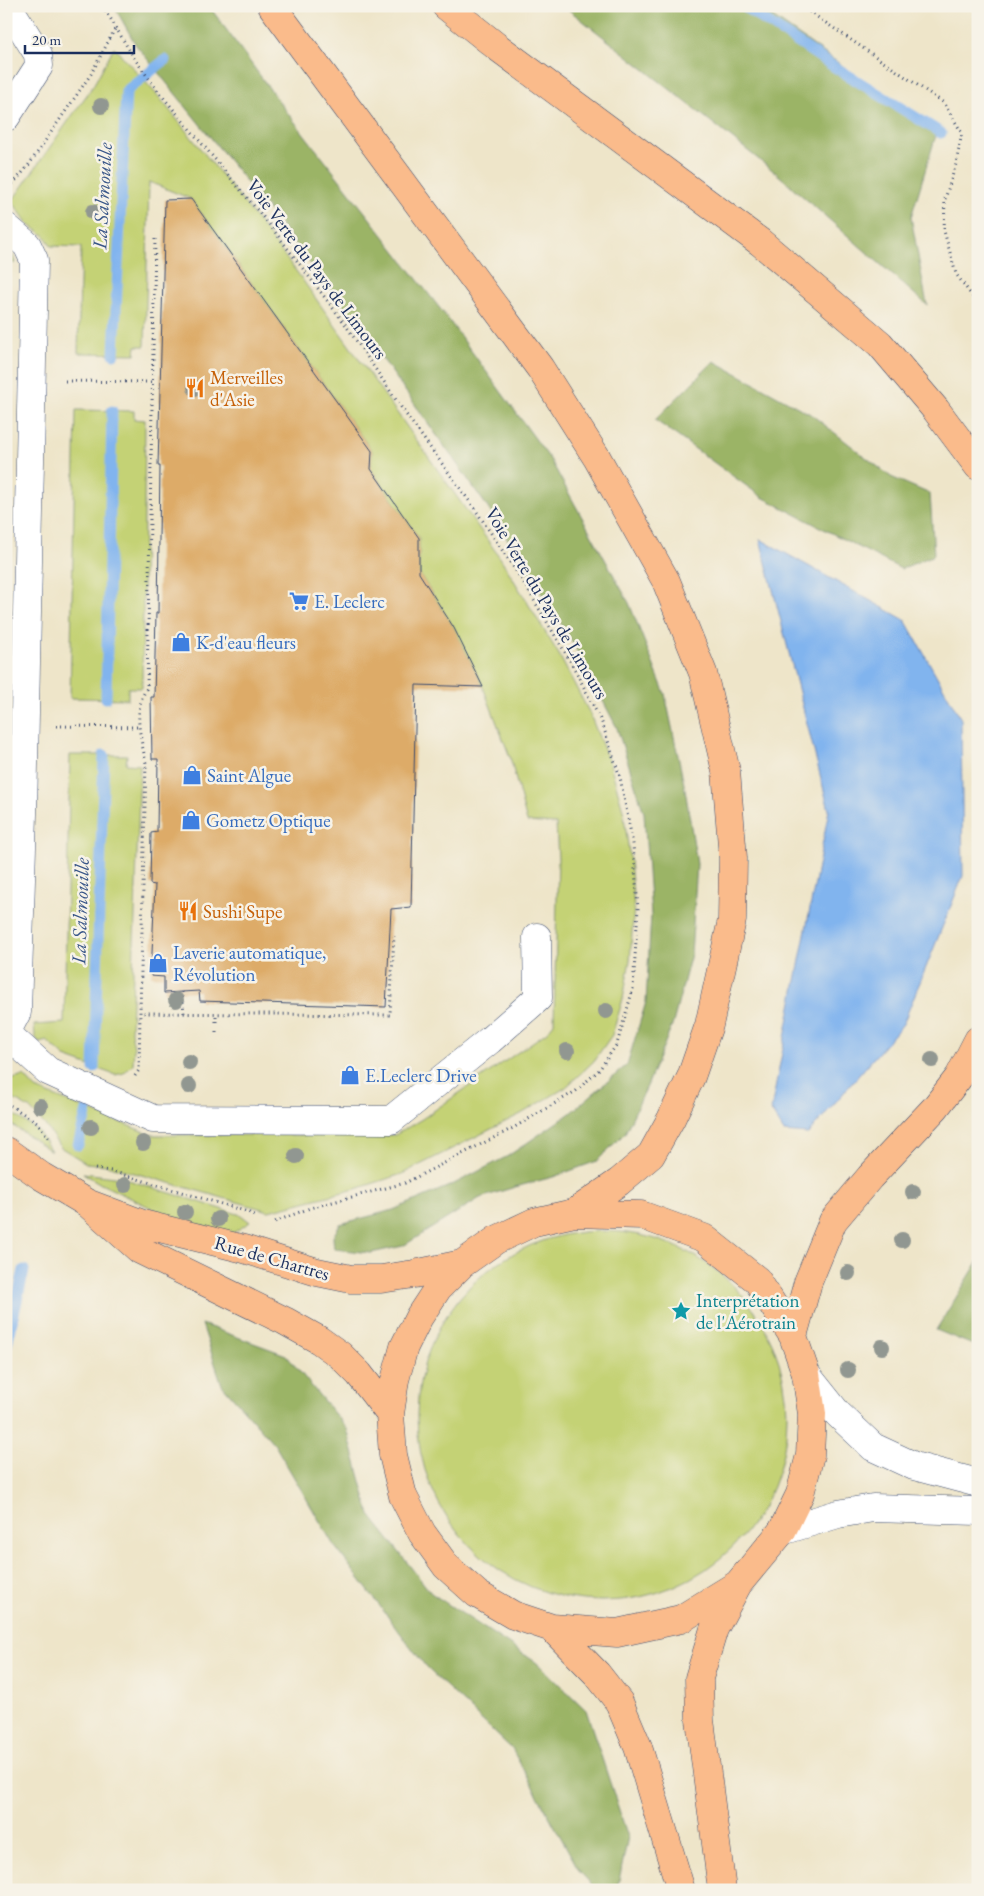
<svg xmlns="http://www.w3.org/2000/svg" width="984" height="1896" viewBox="0 0 984 1896" font-family="'EB Garamond',serif">
  <style>
    .green { fill: #c4d274; stroke: #708069 }
    .forest { fill: #9bb466; stroke: #5b7262 }
    .water { fill: #81b4ee; stroke: #4e72a6 }
    .lines { fill: none; stroke-linecap: round; stroke-linejoin: round }
    .stream { stroke: #81b4ee; stroke-width: 11 }
    .building { fill: #ddab67 }
    .minor-casing { stroke: #3b4a6e; stroke-width: 29 }
    .major-casing { stroke: #3b4a6e; stroke-width: 29 }
    .path { stroke: #3b4a6e; stroke-width: 3; stroke-dasharray: 1 4; stroke-linecap: butt }
    .minor { stroke: #fff; stroke-width: 28 }
    .major { stroke: #fabb8b; stroke-width: 28 }
    .tree { fill: #919791 }
    .labels { text-anchor: middle; dominant-baseline: central; stroke-width: 5; stroke-linejoin: round; paint-order: stroke }
    .street-label { font-size: 19px; fill: #1b2f5e; stroke: #f7f3e8 }
    .food-label { font-size: 19px; fill: #c56008; stroke: #f7f3e8; text-anchor: start }
    .shop-label { font-size: 19px; fill: #366cbe; stroke: #f7f3e8; text-anchor: start }
    .culture-label { font-size: 19px; fill: #0d838f; stroke: #f7f3e8; text-anchor: start }
    .water-label { font-size: 20px; font-style: italic; fill: #3a5789; stroke: #f7f3e8 }
  </style>
  <rect width="100%" height="100%" fill="#f7f3e8"/>
  <filter id="ink" filterUnits="userSpaceOnUse"><feTurbulence type="fractalNoise" baseFrequency=".02" numOctaves="2"/><feDisplacementMap in="SourceGraphic" scale="10" xChannelSelector="R" yChannelSelector="G"/><feConvolveMatrix kernelMatrix="1 2 1 2 8 2 1 2 1" color-interpolation-filters="sRGB"/></filter>
  <filter id="wash" filterUnits="userSpaceOnUse"><feTurbulence type="fractalNoise" baseFrequency=".0096" numOctaves="4" result="noise"/><feDisplacementMap in="SourceGraphic" scale="20" xChannelSelector="R" yChannelSelector="G"/><feGaussianBlur stdDeviation="1.12" result="paint"/><feColorMatrix in="noise" values="0 0 0 0 0 0 0 0 0 0 0 0 0 0 0 0 0 1.4 0 .05"/><feComposite in="paint" operator="in"/></filter>
  <g filter="url(#wash)">
    <rect width="100%" height="100%" fill="#eee5c9"/>
    <!-- green -->
    <path class="green" d="M 114,47 L 159,97 L 249,209 L 299,275 L 501,559 L 558,653 L 589,712 L 611,767 L 623,810 L 630,859 L 634,907 L 630,960 L 623,999 L 612,1035 L 593,1062 L 565,1088 L 521,1114 L 402,1174 L 359,1188 L 269,1211 L 106,1165 L 86,1163 L 60,1147 L 45,1125 L 29,1108 L 6,1095 L 6,1081 L 24,1076 L 36,1089 L 152,1135 L 395,1135 L 422,1119 L 547,1032 L 554,1023 L 558,858 L 556,824 L 527,822 L 510,757 L 483,687 L 454,628 L 419,573 L 419,538 L 371,469 L 372,451 L 191,199 L 149,182 L 145,346 L 136,346 L 135,354 L 78,353 L 81,247 L 51,246 L 45,236 L 28,224 L 12,201 L 93,86 Z
      M 6,245 L 13,256 L 15,263 L 6,263 Z
      M 76,410 L 134,411 L 134,419 L 145,420 L 142,688 L 128,688 L 128,699 L 70,698 Z
      M 70,755 L 127,755 L 126,764 L 140,765 L 131,1032 L 134,1048 L 133,1064 L 124,1073 L 115,1075 L 65,1057 L 47,1041 L 39,1043 L 35,1036 L 34,1025 L 64,1023 Z
      M 6,1109 L 38,1131 L 51,1151 L 6,1121 Z
      M 83,1173 L 122,1178 L 241,1215 L 250,1222 L 230,1235 L 164,1214 L 101,1184 Z
      M417 1416a185 185 0 1 1 370 0a185 185 0 1 1-370 0Z"/>
    <!-- forest -->
    <path class="forest" d="M 114,6 L 209,6 L 283,107 L 445,315 L 550,459 L 629,603 L 665,694 L 685,789 L 697,864 L 691,954 L 673,1023 L 648,1084 L 625,1133 L 597,1161 L 553,1177 L 515,1187 L 480,1198 L 403,1246 L 371,1253 L 334,1249 L 333,1237 L 340,1224 L 393,1210 L 454,1184 L 508,1156 L 569,1114 L 627,1065 L 646,1002 L 651,915 L 644,813 L 617,728 L 573,643 L 486,505 L 377,351 L 274,216 L 136,45 Z
      M 564,6 L 757,6 L 937,132 L 911,217 L 927,305 L 776,173 Z
      M 714,361 L 812,415 L 891,477 L 930,494 L 934,555 L 901,569 L 762,497 L 655,420 Z
      M 978,1262 L 978,1347 L 936,1330 Z
      M 202,1324 L 286,1355 L 347,1429 L 370,1515 L 431,1593 L 537,1663 L 586,1710 L 628,1837 L 617,1890 L 597,1890 L 580,1872 L 512,1749 L 426,1667 L 333,1544 L 275,1445 L 222,1385 Z"/>
    <!-- water -->
    <path class="water" d="M 760,539 L 905,620 L 961,719 L 963,876 L 903,1024 L 808,1134 L 784,1132 L 771,1110 L 829,810 Z"/>
    <g class="lines">
      <!-- stream -->
      <path class="stream" d="M 743,6 L 833,66 L 941,133
        M 114,354 L 126,91 L 165,60
        M 106,698 L 112,411
        M 94,1068 L 104,755
        M 78,1145 L 87,1110
        M 6,1348 L 24,1270"/>
    </g>
    <g id="blocks">
      <!-- building -->
      <path class="building" d="M 191,199 L 372,451 L 371,469 L 419,538 L 419,573 L 454,628 L 483,687 L 416,685 L 411,907 L 391,909 L 386,1007 L 200,1001 L 199,991 L 164,993 L 164,977 L 151,976 L 155,885 L 150,884 L 151,833 L 157,832 L 158,759 L 152,759 L 151,697 L 154,697 L 156,613 L 158,613 L 160,466 L 158,466 L 165,200 Z"/>
    </g>
  </g>
  <g filter="url(#ink)">
    <use href="#blocks" fill-opacity="0" stroke="#3b4a6e" stroke-width="1"/>
    <g class="lines">
      <defs>
        <path id="minor" d="M 6,117 L 39,66 L 38,54 L 8,6
          M 6,227 L 27,245 L 34,260 L 23,814 L 17,1012 L 6,1033
          M 6,1033 L 48,1071 L 153,1119 L 391,1120 L 490,1040 L 538,998 L 537,937
          M 806,1374 L 838,1414 L 873,1447 L 914,1466 L 978,1483
          M 782,1531 L 838,1514 L 873,1508 L 978,1511"/>
        <path id="major" d="M 272,6 L 540,368 L 597,458 L 666,581 L 703,673 L 726,771 L 733,858 L 732,920 L 709,1025 L 691,1077 L 671,1119 L 651,1155 L 619,1182 L 574,1213
          M 446,6 L 496,46 L 760,242 L 880,344 L 936,410 L 978,466
          M 6,1151 L 41,1176 L 87,1203 L 140,1250 L 285,1321 L 319,1340 L 340,1355 L 359,1374 L 390,1414
          M 87,1203 L 143,1224 L 244,1249 L 317,1272 L 351,1279 L 381,1279 L 414,1274 L 462,1264 L 496,1240 L 534,1222 L 574,1213 L 641,1215 L 704,1238 L 757,1280 L 793,1336 L 806,1374 L 812,1414 L 810,1455 L 800,1494 L 782,1531 L 738,1584 L 681,1619 L 617,1633 L 552,1628 L 513,1615 L 477,1594 L 446,1566 L 422,1533 L 403,1496 L 393,1455 L 390,1414 L 395,1380 L 404,1347 L 419,1317 L 438,1288 L 462,1264
          M 793,1336 L 808,1282 L 833,1221 L 870,1177 L 935,1108 L 959,1077 L 978,1040
          M 552,1628 L 597,1674 L 619,1702 L 638,1747 L 681,1890
          M 722,1890 L 700,1720 L 699,1678 L 714,1629 L 738,1584"/>
      </defs>
      <!-- minor casing -->
      <use href="#minor" class="minor-casing"/>
      <!-- major casing -->
      <use href="#major" class="major-casing"/>
      <!-- path -->
      <path class="path" d="M 103,6 L 134,58 L 158,91 L 269,224 L 345,324 L 405,413 L 473,506 L 522,580 L 572,664 L 602,723 L 620,777 L 633,844 L 638,909 L 633,989 L 617,1044 L 599,1070 L 576,1091 L 513,1128 L 405,1183 L 310,1208 L 272,1223
        M 801,6 L 944,103 L 962,133 L 956,164 L 945,199 L 944,231 L 956,274 L 978,304
        M 6,192 L 28,166 L 91,74 L 115,29
        M 155,239 L 147,688 C 132,711 141,738 146,763 L 140,1013 L 390,1015 L 394,936
        M 65,381 L 152,382
        M 56,726 L 138,727
        M 182,992 L 184,1013
        M 216,1032 L 216,1013
        M 135,1076 L 139,1070 L 140,1013
        M 6,1103 L 37,1122 L 50,1140
        M 95,1169 L 111,1171 L 248,1212 L 254,1216"/>
      <!-- minor -->
      <use href="#minor" class="minor"/>
      <!-- major -->
      <use href="#major" class="major"/>
    </g>
    <!-- trees -->
    <g class="tree">
      <circle cx="101" cy="106" r="8"/>
      <circle cx="93" cy="212" r="8"/>
      <circle cx="195" cy="388" r="8"/>
      <circle cx="176" cy="1000" r="8"/>
      <circle cx="606" cy="1011" r="8"/>
      <circle cx="567" cy="1051" r="8"/>
      <circle cx="932" cy="1060" r="8"/>
      <circle cx="189" cy="1062" r="8"/>
      <circle cx="189" cy="1086" r="8"/>
      <circle cx="40" cy="1106" r="8"/>
      <circle cx="91" cy="1127" r="8"/>
      <circle cx="143" cy="1143" r="8"/>
      <circle cx="296" cy="1156" r="8"/>
      <circle cx="125" cy="1185" r="8"/>
      <circle cx="913" cy="1192" r="8"/>
      <circle cx="185" cy="1212" r="8"/>
      <circle cx="218" cy="1219" r="8"/>
      <circle cx="902" cy="1240" r="8"/>
      <circle cx="848" cy="1273" r="8"/>
      <circle cx="882" cy="1347" r="8"/>
      <circle cx="848" cy="1370" r="8"/>
    </g>
  </g>
  <!-- icons -->
  <defs>
    <symbol id="restaurant-bare" viewBox="-9 -9 18 18"><path d="M-5-6h1v4h1v-4h1v4h1v-4h1v5L-1.5 .5V6h-2V.5L-5-1ZM5-6V6H3V1.5H1.5Q1.5-4 5-6Z" fill="#e8710a" stroke="#f7f3e8" stroke-width="2.5" paint-order="stroke"/></symbol>
    <symbol id="supermarket-bare" viewBox="-9 -9 18 18"><path d="M-6-5.5h2.5l.6 2H6L4.5 2H-2.5L-4.4-4H-6ZM-1.5 3.2a1.3 1.3 0 1 0 .1 0ZM3 3.2a1.3 1.3 0 1 0 .1 0Z" fill="#3f7fe0" stroke="#f7f3e8" stroke-width="2.5" paint-order="stroke"/></symbol>
    <symbol id="shop-bare" viewBox="-9 -9 18 18"><path d="M-5-2.5h2.3a2.7 3.5 0 0 1 5.4 0H5L5.5 6h-11ZM-1.5-2.5h3a1.5 2.3 0 0 0-3 0Z" fill="#3f7fe0" stroke="#f7f3e8" stroke-width="2.5" paint-order="stroke"/></symbol>
    <symbol id="sight-bare" viewBox="-9 -9 18 18"><path d="M0-6L1.8-2.2L6-1.7L2.9 1.2L3.7 5.4L0 3.3L-3.7 5.4L-2.9 1.2L-6-1.7L-1.8-2.2Z" fill="#0f9aa8" stroke="#f7f3e8" stroke-width="2.5" paint-order="stroke"/></symbol>
  </defs>
  <g fill-rule="evenodd">
    <use href="#restaurant-bare" x="181" y="374" width="28" height="28"/>
    <use href="#supermarket-bare" x="285" y="587" width="28" height="28"/>
    <use href="#shop-bare" x="167" y="628" width="28" height="28"/>
    <use href="#shop-bare" x="178" y="761" width="28" height="28"/>
    <use href="#shop-bare" x="177" y="806" width="28" height="28"/>
    <use href="#restaurant-bare" x="174" y="897" width="28" height="28"/>
    <use href="#shop-bare" x="144" y="949" width="28" height="28"/>
    <use href="#shop-bare" x="336" y="1061" width="28" height="28"/>
    <use href="#sight-bare" x="667" y="1297" width="28" height="28"/>
  </g>
  <g class="labels">
    <!-- street labels -->
    <g class="street-label">
      <text transform="translate(317 269) rotate(53)">Voie Verte du Pays de Limours</text>
      <text transform="translate(547 603) rotate(59)">Voie Verte du Pays de Limours</text>
      <text transform="translate(272 1258) rotate(16)">Rue de Chartres</text>
    </g>
    <!-- food labels -->
    <g class="food-label">
      <text x="210" y="377">Merveilles<tspan x="210" dy="22">d'Asie</tspan></text>
      <text x="203" y="911">Sushi Supe</text>
    </g>
    <!-- shop labels -->
    <g class="shop-label">
      <text x="314" y="601">E. Leclerc</text>
      <text x="196" y="642">K-d'eau fleurs</text>
      <text x="207" y="775">Saint Algue</text>
      <text x="206" y="820">Gometz Optique</text>
      <text x="173" y="952">Laverie automatique,<tspan x="173" dy="22">Révolution</tspan></text>
      <text x="365" y="1075">E.Leclerc Drive</text>
    </g>
    <!-- culture labels -->
    <g class="culture-label">
      <text x="696" y="1300">Interprétation<tspan x="696" dy="22">de l'Aérotrain</tspan></text>
    </g>
    <!-- water labels -->
    <g class="water-label">
      <text transform="translate(102 196) rotate(-87)">La Salmouille</text>
      <text transform="translate(80 911) rotate(-88)">La Salmouille</text>
    </g>
  </g>
  <!-- margin -->
  <rect width="984" height="1896" fill="none" stroke="#f7f3e8" stroke-width="25"/>
  <!-- scale -->
  <path d="M25 45v8h109v-8" fill="none" stroke="#1b2f5e" stroke-width="2.5"/>
  <text x="32" y="45" font-size="15" fill="#1b2f5e" stroke="#f7f3e8" stroke-width="4" paint-order="stroke">20 m</text>
</svg>
